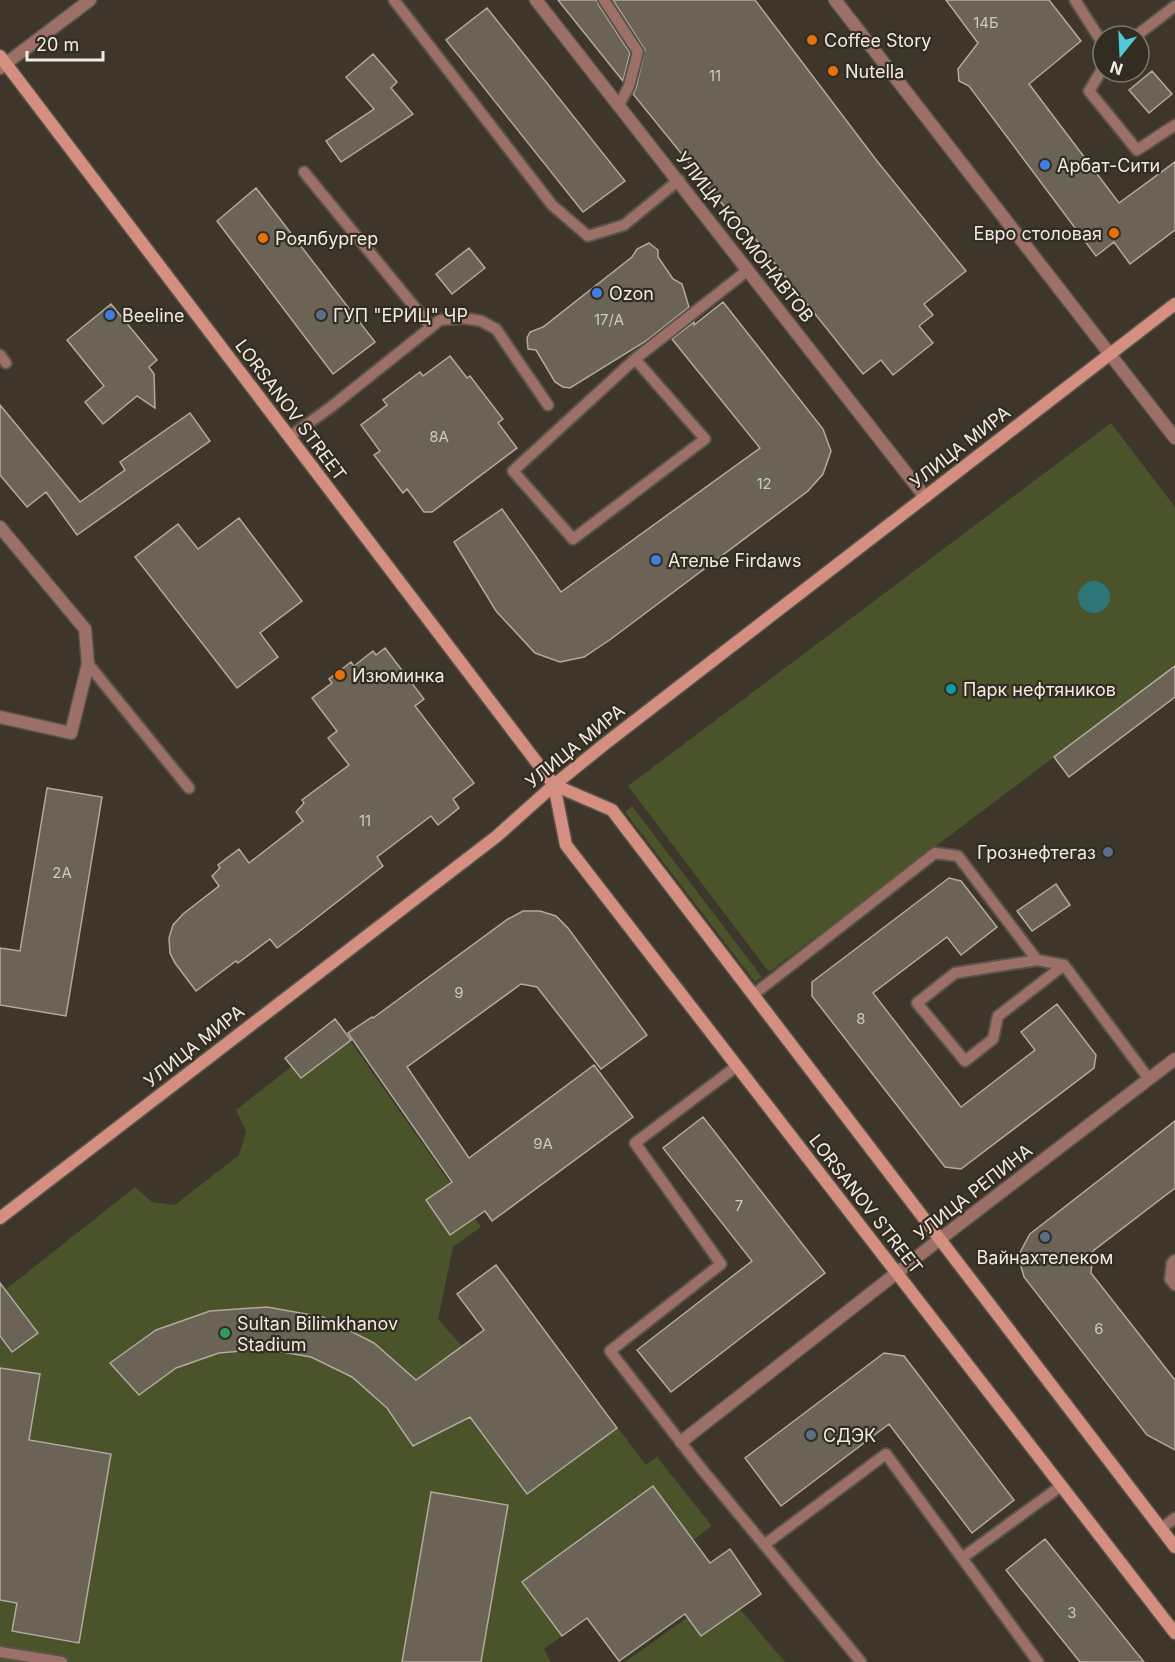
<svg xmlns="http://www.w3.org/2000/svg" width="1175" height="1662" viewBox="0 0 1175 1662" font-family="Inter,sans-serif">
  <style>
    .green { fill: #4a5329 }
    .water { fill: #2e7578 }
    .building { fill: #6b6356; stroke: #b3a99c; stroke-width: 1.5 }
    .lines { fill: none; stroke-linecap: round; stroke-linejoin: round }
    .service-casing { stroke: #5a5349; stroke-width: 14 }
    .pedestrian-casing { stroke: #5a5349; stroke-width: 15 }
    .minor-casing { stroke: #5a5349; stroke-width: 15 }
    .tertiary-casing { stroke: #5a5349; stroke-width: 15 }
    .secondary-casing { stroke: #5a5349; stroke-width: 15 }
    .service { stroke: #9c7066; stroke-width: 10 }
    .pedestrian { stroke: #9c7066; stroke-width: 12 }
    .minor { stroke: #9c7066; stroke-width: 12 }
    .tertiary { stroke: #9c7066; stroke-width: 12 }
    .secondary { stroke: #d58f80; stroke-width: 12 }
    .food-dot { fill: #e8710a; stroke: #332c21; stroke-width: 2 }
    .shop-dot { fill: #3f7fe0; stroke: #332c21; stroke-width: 2 }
    .service-dot { fill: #5c6f8a; stroke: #332c21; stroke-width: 2 }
    .culture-dot { fill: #0f9aa8; stroke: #332c21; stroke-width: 2 }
    .leisure-dot { fill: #2e9e5b; stroke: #332c21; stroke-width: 2 }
    .labels { text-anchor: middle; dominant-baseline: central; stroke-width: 4.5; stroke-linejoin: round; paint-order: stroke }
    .number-label { font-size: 15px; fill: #cfc9c0 }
    .poi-label { font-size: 18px; fill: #f0ebe4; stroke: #332c21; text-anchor: start }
    .street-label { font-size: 18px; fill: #f0ebe4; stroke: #332c21 }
  </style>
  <rect width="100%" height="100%" fill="#3e362b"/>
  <!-- green -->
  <path class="green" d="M 1111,423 L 1175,507 L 1175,666 L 769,972 L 628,786 Z
    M 632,806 L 762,977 L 755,982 L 625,812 Z
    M 335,1019 L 481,1227 L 453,1247 L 438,1319 L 462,1346 L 514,1417 L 575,1371 L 646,1465 L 657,1457 L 712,1526 L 544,1649 L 551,1662 L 0,1662 L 0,1294 L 135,1187 L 152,1202 L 175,1205 L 239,1155 L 246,1132 L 236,1110 L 292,1066 L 285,1058 Z
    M 740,1609 L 785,1662 L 625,1662 L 688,1617 L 701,1636 Z"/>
  <!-- water -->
  <path class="water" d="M1078 597a16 16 0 1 1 32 0a16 16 0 1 1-32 0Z"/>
  <!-- building -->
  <path class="building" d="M 558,0 L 597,0 L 598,4 L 630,53 L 623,81 Z
    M 613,0 L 755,0 L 877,161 L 966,271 L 924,304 L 933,315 L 919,326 L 933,343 L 893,375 L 881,360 L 863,374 L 748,230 L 745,232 L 633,94 L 636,88 L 645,50 Z
    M 946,0 L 1049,0 L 1081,41 L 1029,84 L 1119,203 L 1175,162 L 1175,230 L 1130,264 L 1114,242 L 1096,256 L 969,86 L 959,81 L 958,69 L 978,43 Z
    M 487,8 L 625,181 L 583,212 L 446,40 Z
    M 373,54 L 397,82 L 391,88 L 413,114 L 341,162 L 326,141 L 374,109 L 346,77 Z
    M 1152,71 L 1172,94 L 1149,113 L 1129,90 Z
    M 256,188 L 375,342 L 333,374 L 217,221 Z
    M 649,243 L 658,250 L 658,257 L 673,279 L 682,284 L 689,307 L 646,341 L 570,388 L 563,387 L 555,382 L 536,350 L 528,349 L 527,338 L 530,332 L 543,327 L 632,257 L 637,249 Z
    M 469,248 L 485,268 L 452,294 L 436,274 Z
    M 723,302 L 823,429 L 831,451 L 823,474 L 808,491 L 611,639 L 584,657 L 560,662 L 535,653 L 496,611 L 454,542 L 502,509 L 561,592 L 760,448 L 672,339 L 694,322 L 694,325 Z
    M 111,304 L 157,360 L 149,367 L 154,374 L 155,408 L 137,396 L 103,424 L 85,402 L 104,386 L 67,340 Z
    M 450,356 L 467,378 L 470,376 L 503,419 L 498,423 L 517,448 L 432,512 L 424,512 L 407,489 L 403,493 L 374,455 L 380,451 L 361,425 L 387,405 L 383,400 L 420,372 L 423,376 Z
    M 0,405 L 80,502 L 125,470 L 120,462 L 190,413 L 210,441 L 77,535 L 46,492 L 27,507 L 0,475 Z
    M 239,518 L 302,601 L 260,633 L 278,657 L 237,688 L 135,557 L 178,524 L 198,549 Z
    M 385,648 L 424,699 L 415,706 L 474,783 L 453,799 L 459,808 L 438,825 L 431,816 L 377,857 L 383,866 L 301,930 L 277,948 L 270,939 L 238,963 L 236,961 L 196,991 L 175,963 L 170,953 L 169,938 L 173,925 L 183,914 L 219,886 L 212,876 L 220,868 L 218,865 L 239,849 L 249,863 L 303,821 L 296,812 L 304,803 L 302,800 L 349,765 L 328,738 L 337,731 L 312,698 L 332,683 L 329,679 L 351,662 L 354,666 L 373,651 L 376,655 Z
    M 1175,666 L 1175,697 L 1069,777 L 1054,757 Z
    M 47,788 L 102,797 L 66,1016 L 0,1005 L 0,948 L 20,951 Z
    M 949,878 L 961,881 L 997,927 L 961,955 L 947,937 L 873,993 L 961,1107 L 1035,1050 L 1021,1032 L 1057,1004 L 1096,1055 L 1094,1068 L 961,1169 L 945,1167 L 812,996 L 812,982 Z
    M 1056,884 L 1070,905 L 1032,931 L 1017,911 Z
    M 523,911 L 540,911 L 556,916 L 568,928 L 647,1035 L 601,1069 L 537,987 L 521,984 L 407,1067 L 469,1158 L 594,1065 L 633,1117 L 492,1221 L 485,1211 L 450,1235 L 426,1200 L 452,1182 L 348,1033 L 372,1017 L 373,1018 L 508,919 Z
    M 335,1019 L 351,1040 L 301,1078 L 285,1058 Z
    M 703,1117 L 825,1273 L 671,1392 L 637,1350 L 752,1261 L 663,1148 Z
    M 1175,1121 L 1175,1188 L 1093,1251 L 1091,1273 L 1175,1380 L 1175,1450 L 1147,1435 L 1024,1277 L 1018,1256 L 1030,1234 Z
    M 496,1265 L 617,1428 L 527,1494 L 470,1417 L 413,1446 L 387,1408 L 352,1377 L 311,1357 L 265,1349 L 219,1353 L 176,1368 L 139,1395 L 110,1363 L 156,1330 L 210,1311 L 267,1307 L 323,1317 L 374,1343 L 416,1380 L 484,1330 L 457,1294 Z
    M 0,1283 L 38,1333 L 12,1352 L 0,1336 Z
    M 884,1353 L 904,1356 L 1014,1500 L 972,1533 L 889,1424 L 781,1506 L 745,1458 Z
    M 0,1368 L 40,1374 L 29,1440 L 111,1454 L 79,1643 L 12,1631 L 17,1603 L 0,1600 Z
    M 653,1486 L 710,1563 L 730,1549 L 761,1594 L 701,1636 L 685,1614 L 619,1661 L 587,1618 L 562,1636 L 522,1582 Z
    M 431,1492 L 508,1505 L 481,1662 L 402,1662 Z
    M 1045,1539 L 1144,1662 L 1080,1662 L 1006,1570 Z"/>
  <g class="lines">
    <defs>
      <path id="service" d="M 394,0 L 552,205 L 588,236 L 624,225 L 679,180
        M 604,0 L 638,52 L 629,86 L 619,105
        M 1075,0 L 1103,44
        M 1136,36 L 1175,6
        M 1103,68 L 1089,91 L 1137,150 L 1175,125
        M 304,172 L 431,327
        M 0,355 L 6,363
        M 635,359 L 705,439 L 573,539 L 513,471 L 635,359 L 748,270
        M 289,437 L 331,407 L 440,320 L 463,318 L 481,321 L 496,329 L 548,405
        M 88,664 L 189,788
        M 1037,960 L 955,973 L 917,1003 L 965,1061 L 993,1039 L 998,1016 L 1064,965
        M 753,995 L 935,853 L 958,856 L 1037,960 L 1064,965 L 1149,1079
        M 737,1066 L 635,1143 L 721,1264 L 610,1351 L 700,1467 L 861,1662
        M 1175,1260 L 1172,1263 L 1170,1279 L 1175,1285
        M 1161,1529 L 1175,1518
        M 764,1545 L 886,1454 L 1038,1662
        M 962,1558 L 1061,1486
        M 0,1652 L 62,1662"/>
      <path id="pedestrian" d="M 835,0 L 1175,438"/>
      <path id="minor" d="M 536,0 L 925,497
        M 0,527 L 85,629 L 88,664 L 71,733 L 0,717
        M 681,1442 L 940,1239 L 1175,1059"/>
      <path id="tertiary" d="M 0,68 L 90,0"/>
      <path id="secondary" d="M 0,56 L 554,785 L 566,845 L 1175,1633
        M 554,785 L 612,810 L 1175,1547
        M 0,1218 L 497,836 L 554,785 L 606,743 L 1175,304"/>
    </defs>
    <!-- service casing -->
    <use href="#service" class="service-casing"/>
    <!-- pedestrian casing -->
    <use href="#pedestrian" class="pedestrian-casing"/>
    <!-- minor casing -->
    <use href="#minor" class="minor-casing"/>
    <!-- tertiary casing -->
    <use href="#tertiary" class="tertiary-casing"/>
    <!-- secondary casing -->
    <use href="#secondary" class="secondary-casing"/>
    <!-- service -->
    <use href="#service" class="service"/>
    <!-- pedestrian -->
    <use href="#pedestrian" class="pedestrian"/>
    <!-- minor -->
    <use href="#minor" class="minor"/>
    <!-- tertiary -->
    <use href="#tertiary" class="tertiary"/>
    <!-- secondary -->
    <use href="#secondary" class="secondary"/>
  </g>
  <!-- markers -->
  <g class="food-dot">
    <circle cx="812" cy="40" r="6"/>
    <circle cx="833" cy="71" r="6"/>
    <circle cx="1114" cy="233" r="6"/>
    <circle cx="263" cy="238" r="6"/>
    <circle cx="340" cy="675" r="6"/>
  </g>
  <g class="shop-dot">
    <circle cx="1045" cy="165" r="6"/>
    <circle cx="597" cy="293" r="6"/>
    <circle cx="110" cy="315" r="6"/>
    <circle cx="656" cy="560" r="6"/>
  </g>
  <g class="service-dot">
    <circle cx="321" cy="315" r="6"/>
    <circle cx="1108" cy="852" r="6"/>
    <circle cx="1045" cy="1237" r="6"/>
    <circle cx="811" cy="1435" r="6"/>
  </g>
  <circle class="culture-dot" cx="951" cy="689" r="6"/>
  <circle class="leisure-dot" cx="225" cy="1333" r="6"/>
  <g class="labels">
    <!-- number labels -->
    <g class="number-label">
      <text x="986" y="22">14Б</text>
      <text x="715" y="75">11</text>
      <text x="609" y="319">17/А</text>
      <text x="439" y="436">8А</text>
      <text x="764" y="483">12</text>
      <text x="365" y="820">11</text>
      <text x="62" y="872">2А</text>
      <text x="459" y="992">9</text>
      <text x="861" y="1018">8</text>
      <text x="543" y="1143">9А</text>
      <text x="739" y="1205">7</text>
      <text x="1099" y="1328">6</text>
      <text x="1072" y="1612">3</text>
    </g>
    <!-- poi labels -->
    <g class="poi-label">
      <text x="824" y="40">Coffee Story</text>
      <text x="845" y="71">Nutella</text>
      <text x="1057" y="165">Арбат-Сити</text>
      <text x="1102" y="233" text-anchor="end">Евро столовая</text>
      <text x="275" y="238">Роялбургер</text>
      <text x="609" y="293">Ozon</text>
      <text x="122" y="315">Beeline</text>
      <text x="333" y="315">ГУП "ЕРИЦ" ЧР</text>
      <text x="668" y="560">Ателье Firdaws</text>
      <text x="352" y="675">Изюминка</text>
      <text x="963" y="689">Парк нефтяников</text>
      <text x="1096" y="852" text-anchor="end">Грознефтегаз</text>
      <text x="1045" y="1257" text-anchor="middle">Вайнахтелеком</text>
      <text x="237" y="1323">Sultan Bilimkhanov<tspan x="237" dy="21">Stadium</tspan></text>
      <text x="823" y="1435">СДЭК</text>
    </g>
    <!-- street labels -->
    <g class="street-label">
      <text transform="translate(745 237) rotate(52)">УЛИЦА КОСМОНАВТОВ</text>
      <text transform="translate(291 410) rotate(53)">LORSANOV STREET</text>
      <text transform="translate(960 447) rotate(-38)">УЛИЦА МИРА</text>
      <text transform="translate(575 746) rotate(-39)">УЛИЦА МИРА</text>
      <text transform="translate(194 1046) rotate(-38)">УЛИЦА МИРА</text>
      <text transform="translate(973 1192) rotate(-38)">УЛИЦА РЕПИНА</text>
      <text transform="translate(866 1204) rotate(52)">LORSANOV STREET</text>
    </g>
  </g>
  <!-- north arrow -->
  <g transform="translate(1121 54) rotate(198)"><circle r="28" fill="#332c21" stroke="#7f786f" stroke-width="1.5"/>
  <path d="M0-4.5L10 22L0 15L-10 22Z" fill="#52cbd8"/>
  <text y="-9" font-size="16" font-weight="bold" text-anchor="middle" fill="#f0ebe4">N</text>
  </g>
  <!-- scale -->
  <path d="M27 51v9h76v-9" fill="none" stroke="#f0ebe4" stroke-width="3"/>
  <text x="36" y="51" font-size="18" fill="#f0ebe4" stroke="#332c21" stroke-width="4.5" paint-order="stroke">20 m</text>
</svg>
